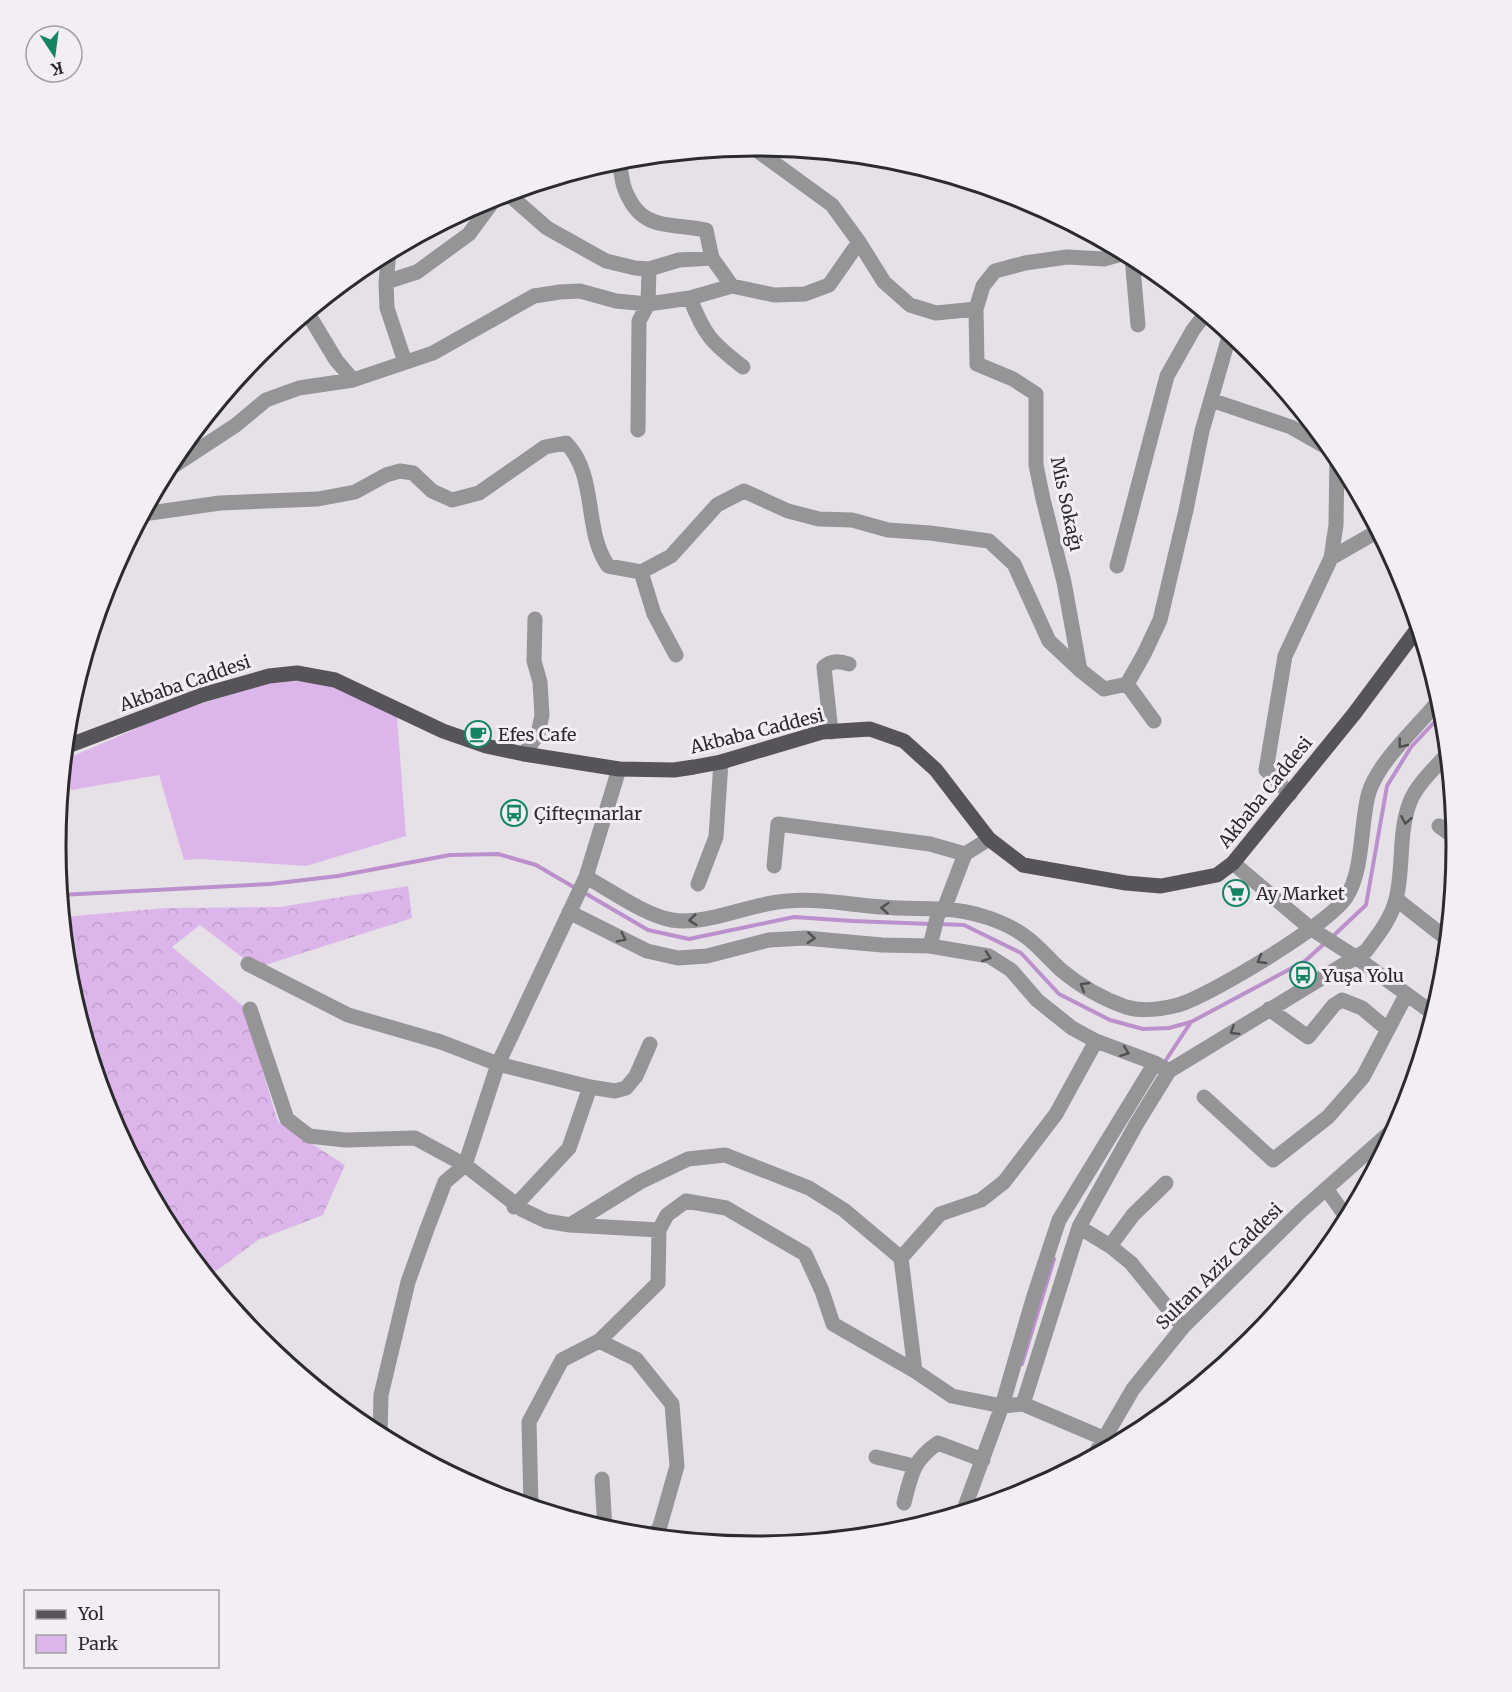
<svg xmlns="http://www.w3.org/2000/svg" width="1512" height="1692" viewBox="0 0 1512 1692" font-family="Merriweather,serif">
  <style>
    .green { fill: #dcb6eb }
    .forest { fill: url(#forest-crowns) }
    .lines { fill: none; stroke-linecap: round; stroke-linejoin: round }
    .stream { stroke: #bb90cd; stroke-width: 4 }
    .minor { stroke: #959496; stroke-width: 15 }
    .major { stroke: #565458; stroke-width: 15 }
    .oneway { stroke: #504f51 }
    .labels { text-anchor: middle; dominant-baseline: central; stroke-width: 6; stroke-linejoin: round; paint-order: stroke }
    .street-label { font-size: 18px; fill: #2b2a2c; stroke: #f2eef4 }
    .poi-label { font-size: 18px; fill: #2b2a2c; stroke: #f2eef4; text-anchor: start }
    .rim { fill: none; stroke: #2b2a2c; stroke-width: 3 }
  </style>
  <defs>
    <pattern id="forest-crowns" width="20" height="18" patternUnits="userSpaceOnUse" patternTransform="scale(1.5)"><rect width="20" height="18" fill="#dcb6eb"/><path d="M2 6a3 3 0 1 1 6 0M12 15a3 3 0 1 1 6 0" fill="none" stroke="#bd9dca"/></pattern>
  </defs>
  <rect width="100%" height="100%" fill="#e5e1e6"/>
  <!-- green -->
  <path class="green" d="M 279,680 L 327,683 L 397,717 L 406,836 L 306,866 L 200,859 L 184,860 L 159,775 L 71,790 L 63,769 L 64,760 L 174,712 Z"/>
  <!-- forest -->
  <path class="forest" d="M 408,886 L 412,918 L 256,968 L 200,925 L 172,947 L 243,1006 L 278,1122 L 345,1165 L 323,1215 L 258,1240 L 208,1277 L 173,1235 L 109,1114 L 69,982 L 63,917 L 166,908 L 280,907 Z"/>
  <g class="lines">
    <!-- stream -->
    <path class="stream" d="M 583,892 L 648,930 L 689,939 L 794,917 L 853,921 L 931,924
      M 60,895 L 270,884 L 338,876 L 450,855 L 498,854 L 536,865 L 577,889
      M 939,924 L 964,925 L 1021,953 L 1059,994 L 1110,1020 L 1143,1029 L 1169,1028 L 1191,1022
      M 1331,938 L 1366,905 L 1387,786 L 1411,747 L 1443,713
      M 1164,1063 L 1191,1022 L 1305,961 L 1325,943
      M 1022,1364 L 1054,1259"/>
    <!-- minor -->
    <path class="minor" d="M 751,146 L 832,205 L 859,242 L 884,282 L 910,305 L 936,313 L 976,309 L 983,286 L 995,271 L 1025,263 L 1067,257 L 1104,259 L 1125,253
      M 617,160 C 622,169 621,178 624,187 C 640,232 667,222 706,230 L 712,258 L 732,286
      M 507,193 L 547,228 L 606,261 L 635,268 L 649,269 L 679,260 L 712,258
      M 389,252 L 386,282 L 387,308 L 405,362
      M 1132,257 L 1138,325
      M 386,282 L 417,272 L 469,234 L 497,196
      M 690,298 C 704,335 712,343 743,367
      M 976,309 L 977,364 L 1013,379 L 1036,394 L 1036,465 L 1043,499 L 1064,582 L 1080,670
      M 307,312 L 336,360 L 353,380
      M 1211,400 L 1291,427 L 1335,452
      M 201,424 L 207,415
      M 638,430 L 639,321 L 648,304 L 649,269
      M 166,471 L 236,425 L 266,400 L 299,388 L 353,380 L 433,353 L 534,296 L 560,292 L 580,291 L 616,301 L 648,304 L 690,298 L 732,286 L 774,295 L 805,294 L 829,285 L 859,242
      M 143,514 L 220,503 L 318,499 L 355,492 L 386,475 L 400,471 L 413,473 L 432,491 L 452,500 L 479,493 L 545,447 L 566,443 C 598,476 583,530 608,566 L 641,572 L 671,556 L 717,505 L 744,491 L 788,511 L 819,519 L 852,520 L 888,530 L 930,533 L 989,541 L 1014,564 L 1049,641 L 1080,670 L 1104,689 L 1127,684 L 1144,654 L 1160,620 L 1186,510 L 1202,431 L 1230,333
      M 1331,558 L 1378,531
      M 1117,566 L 1167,376 L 1193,330 L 1206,313
      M 641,572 L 654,614 L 676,655
      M 1127,684 L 1154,721
      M 831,732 L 824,667 C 832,660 840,661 849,664
      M 524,754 L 538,734 L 542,715 L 540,682 L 534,661 L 535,619
      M 1290,794 L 1266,770 L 1285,656 L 1331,558 L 1336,525 L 1337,455
      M 1439,826 L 1456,838
      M 1233,863 L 1310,928 L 1357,958 L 1434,1014
      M 774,866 L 778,824 L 930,844 L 965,854
      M 586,877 C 610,890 646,916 672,920 C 707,926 750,903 787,901 C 819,898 851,905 882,907 C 902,909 921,908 941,909 C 971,910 1007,921 1030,940 C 1041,949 1050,960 1061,970 C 1079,985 1103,999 1126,1007 C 1142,1012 1162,1009 1178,1005 C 1211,995 1331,923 1347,896 C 1364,868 1360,823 1369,792 C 1380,759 1419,726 1440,699
      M 698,884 L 716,837 L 721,762
      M 1396,899 L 1447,939
      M 569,912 L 647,951 L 678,958 L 707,956 L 769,940 L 805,938 L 882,945 L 930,946 L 989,956 L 1011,970 L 1037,1000 L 1072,1028 L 1096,1041 L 1155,1063 L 1169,1071
      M 930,946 L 938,914 L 944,909 L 965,854 L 989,839
      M 248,964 L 348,1015 L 441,1042 L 498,1064 L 590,1087 L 615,1091 L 626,1088 L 636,1076 L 650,1044
      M 250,1009 L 287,1119 L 309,1136 L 345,1140 L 415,1138 L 465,1165 L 523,1210 L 546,1221 L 570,1225 L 659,1230
      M 1269,1009 L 1308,1037 L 1334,1005 L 1342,1000 L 1362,1008 L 1387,1029
      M 1096,1041 L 1056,1114 L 1004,1182 L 981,1200 L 940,1214 L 901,1258 L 915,1371 L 952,1396 L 1002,1406 L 1023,1404 L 1103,1438
      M 1204,1097 L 1273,1160 L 1328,1117 L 1363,1077 L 1406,995
      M 1166,1183 L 1133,1215 L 1110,1246 L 1131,1263 L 1183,1327
      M 1327,1190 L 1347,1218
      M 514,1207 L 569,1148 L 590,1087
      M 570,1225 L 640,1182 L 688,1159 L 725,1155 L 809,1188 L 844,1210 L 901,1258
      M 1079,1227 L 1110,1246
      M 599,1341 L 636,1359 L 672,1404 L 677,1466 L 660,1526 L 654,1536
      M 1023,1404 L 1079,1227 L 1137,1123 L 1169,1071 L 1366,951 C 1378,935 1391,919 1396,899 C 1404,868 1398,832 1410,802 C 1416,785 1436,767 1447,754
      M 380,1436 L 381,1395 L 408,1282 L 427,1229 L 445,1182 L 465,1165 L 498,1064 L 586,877 L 619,769
      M 1094,1456 L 1133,1389 L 1183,1327 L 1301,1211 L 1397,1126
      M 876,1457 L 914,1466
      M 602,1479 L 605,1529
      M 904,1503 C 911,1475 913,1460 938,1443 L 983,1460
      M 531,1506 L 529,1422 L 562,1360 L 599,1341 L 658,1283 L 659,1230 L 667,1215 L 686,1201 L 726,1208 L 805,1254 L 822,1291 L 833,1324 L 915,1371
      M 963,1512 L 1002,1406 L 1033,1299 L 1059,1220 L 1155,1063"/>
    <!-- major -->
    <path class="major" d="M 65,747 L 202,695 L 269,676 L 297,673 L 335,680 L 443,731 L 486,746 L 524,754 L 619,769 L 674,770 L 694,767 L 721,762 L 822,732 L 870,729 L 904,741 L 936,770 L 989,839 L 1023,865 L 1126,883 L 1161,886 L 1217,875 L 1233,863 L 1354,714 L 1418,628"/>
  </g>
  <!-- one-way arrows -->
  <defs><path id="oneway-chevron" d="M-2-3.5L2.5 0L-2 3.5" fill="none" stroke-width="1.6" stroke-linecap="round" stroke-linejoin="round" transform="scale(1.5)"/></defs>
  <g class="oneway">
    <use href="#oneway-chevron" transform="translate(1402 744) rotate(129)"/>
    <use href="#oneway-chevron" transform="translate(1406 820) rotate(100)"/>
    <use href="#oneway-chevron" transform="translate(885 908) rotate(-176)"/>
    <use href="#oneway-chevron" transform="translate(693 920) rotate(174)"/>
    <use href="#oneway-chevron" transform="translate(622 938) rotate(26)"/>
    <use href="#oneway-chevron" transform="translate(811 938) rotate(4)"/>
    <use href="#oneway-chevron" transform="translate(987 957) rotate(19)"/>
    <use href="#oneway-chevron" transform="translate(1261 960) rotate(150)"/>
    <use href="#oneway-chevron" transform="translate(1084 986) rotate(-149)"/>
    <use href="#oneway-chevron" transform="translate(1234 1031) rotate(148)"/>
    <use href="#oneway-chevron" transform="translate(1125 1052) rotate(21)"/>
  </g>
  <!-- icons -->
  <defs>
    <symbol id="cafe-ring" viewBox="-11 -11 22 22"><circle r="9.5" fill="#f2eef4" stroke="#158462" stroke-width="1.5"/><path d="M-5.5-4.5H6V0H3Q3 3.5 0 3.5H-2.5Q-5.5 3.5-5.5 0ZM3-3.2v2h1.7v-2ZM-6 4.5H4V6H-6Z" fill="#158462"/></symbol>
    <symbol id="bus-ring" viewBox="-11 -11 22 22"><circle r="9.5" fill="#f2eef4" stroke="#158462" stroke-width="1.5"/><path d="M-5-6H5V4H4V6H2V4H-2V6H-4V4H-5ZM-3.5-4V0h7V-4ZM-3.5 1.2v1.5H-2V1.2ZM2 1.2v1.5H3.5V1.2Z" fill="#158462"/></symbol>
    <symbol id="supermarket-ring" viewBox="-11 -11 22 22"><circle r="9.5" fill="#f2eef4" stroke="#158462" stroke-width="1.5"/><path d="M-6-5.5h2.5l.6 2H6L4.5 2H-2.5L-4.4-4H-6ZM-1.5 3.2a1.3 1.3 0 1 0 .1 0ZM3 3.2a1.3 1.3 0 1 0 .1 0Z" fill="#158462"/></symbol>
  </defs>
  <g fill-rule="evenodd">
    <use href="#cafe-ring" x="463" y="719" width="30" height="30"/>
    <use href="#bus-ring" x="499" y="798" width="30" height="30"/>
    <use href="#supermarket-ring" x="1221" y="878" width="30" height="30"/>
    <use href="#bus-ring" x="1288" y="960" width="30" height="30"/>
  </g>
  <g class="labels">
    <!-- street labels -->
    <g class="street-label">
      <text transform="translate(1067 504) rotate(78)">Mis Sokağı</text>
      <text transform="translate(185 683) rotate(-19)">Akbaba Caddesi</text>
      <text transform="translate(757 731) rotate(-14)">Akbaba Caddesi</text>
      <text transform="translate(1265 792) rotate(-51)">Akbaba Caddesi</text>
      <text transform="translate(1219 1266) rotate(-45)">Sultan Aziz Caddesi</text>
    </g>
    <!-- poi labels -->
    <g class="poi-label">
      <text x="498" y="734">Efes Cafe</text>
      <text x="534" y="813">Çifteçınarlar</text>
      <text x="1256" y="893">Ay Market</text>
      <text x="1322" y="975">Yuşa Yolu</text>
    </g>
  </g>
  <!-- crop -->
  <path d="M0 0H1512V1692H0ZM66 846a690 690 0 1 1 1380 0a690 690 0 1 1-1380 0Z" fill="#f2eef4" fill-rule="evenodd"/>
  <path class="rim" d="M66 846a690 690 0 1 1 1380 0a690 690 0 1 1-1380 0Z"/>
  <!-- legend -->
  <rect x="24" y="1590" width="195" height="78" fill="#f2eef4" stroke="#a2a0a4" stroke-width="1.5"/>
  <rect x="36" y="1610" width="30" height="9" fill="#565458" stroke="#a2a0a4" stroke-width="1.5"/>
  <text x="78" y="1620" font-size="18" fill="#2b2a2c">Yol</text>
  <rect x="36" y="1635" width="30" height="18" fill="#dcb6eb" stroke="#a2a0a4" stroke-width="1.5"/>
  <text x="78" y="1650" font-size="18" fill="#2b2a2c">Park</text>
  <!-- north arrow -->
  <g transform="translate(54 54) rotate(167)"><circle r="28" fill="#f2eef4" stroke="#a2a0a4" stroke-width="1.5"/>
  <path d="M0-4.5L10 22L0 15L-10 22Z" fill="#158462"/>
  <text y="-9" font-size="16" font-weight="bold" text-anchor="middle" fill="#2b2a2c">K</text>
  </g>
</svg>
